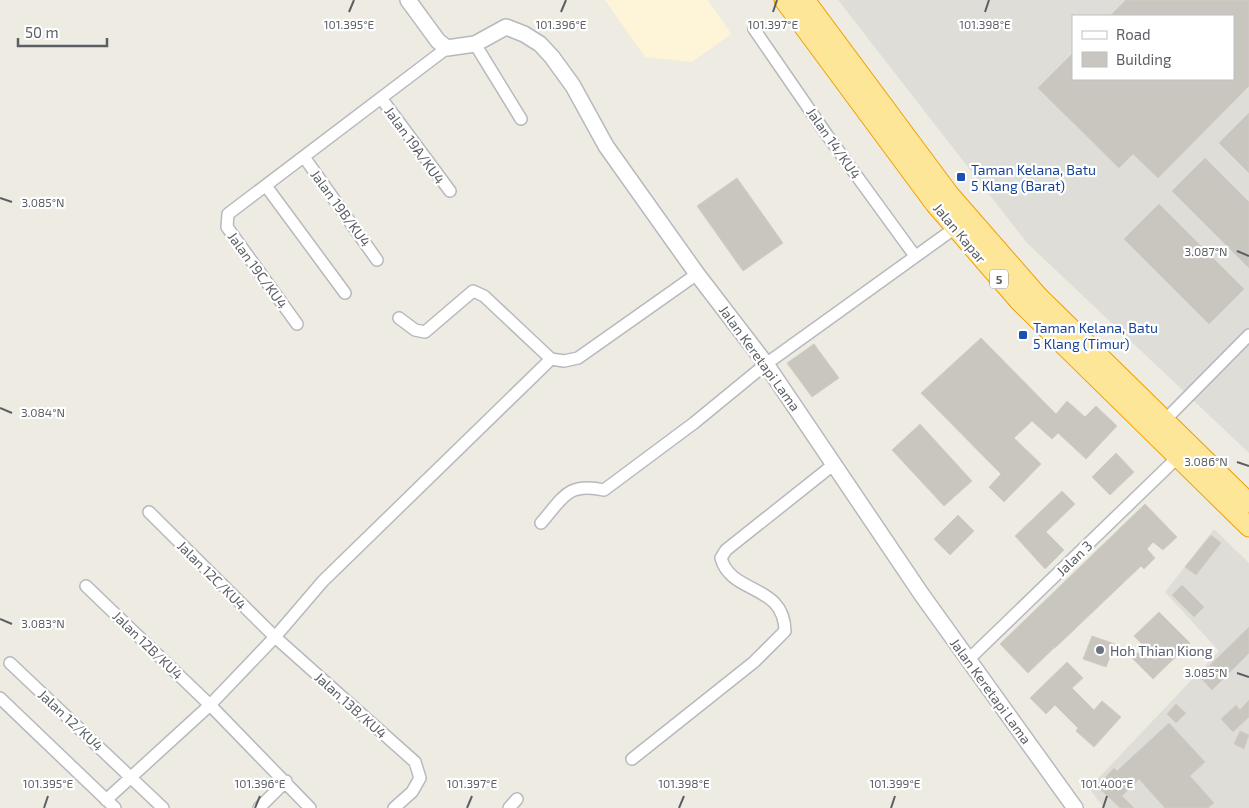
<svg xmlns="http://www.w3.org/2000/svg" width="1249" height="808" viewBox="0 0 1249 808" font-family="'Exo 2',sans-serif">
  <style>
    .commercial { fill: #fef4d8 }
    .industrial { fill: #dfddd8; fill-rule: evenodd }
    .building { fill: #c9c6c0; stroke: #d3cdc1 }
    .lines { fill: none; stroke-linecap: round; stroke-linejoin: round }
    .minor-casing { stroke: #b6b9be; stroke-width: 14 }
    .tertiary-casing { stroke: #b6b9be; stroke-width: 18 }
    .trunk-casing { stroke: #f1a000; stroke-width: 21 }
    .minor { stroke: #fff; stroke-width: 11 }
    .tertiary { stroke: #fff; stroke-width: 15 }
    .trunk { stroke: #fee698; stroke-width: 19 }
    .ticks { fill: none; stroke: #5b5f64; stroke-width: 2 }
    .transit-dot { fill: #1a4fb4; stroke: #fff; stroke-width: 2 }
    .worship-dot { fill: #6b7280; stroke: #fff; stroke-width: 2 }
    .labels { text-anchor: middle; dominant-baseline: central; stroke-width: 4.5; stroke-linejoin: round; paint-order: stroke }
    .shield { fill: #fff; stroke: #8c8f92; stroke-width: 1 }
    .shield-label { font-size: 12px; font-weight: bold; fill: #5b5f64 }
    .street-label { font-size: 14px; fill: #5b5f64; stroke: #fff }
    .transit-label { font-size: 14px; fill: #164399; stroke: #fff; text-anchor: start }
    .worship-label { font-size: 14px; fill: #5b616d; stroke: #fff; text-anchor: start }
    .ticks-label { font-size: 12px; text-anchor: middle; fill: #5b5f64; stroke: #fff; stroke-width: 4.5; stroke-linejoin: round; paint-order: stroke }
  </style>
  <rect width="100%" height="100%" fill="#eeebe3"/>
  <!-- commercial -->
  <path class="commercial" d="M 605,0 L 708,0 L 731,34 L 692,62 L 645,57 Z"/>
  <!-- industrial -->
  <path class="industrial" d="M 838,0 L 1249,0 L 1249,453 L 1027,243 ZM 1073,16 L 1233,16 L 1233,79 L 1073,79 Z
    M 1214,529 L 1249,563 L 1249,808 L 1104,808 L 1089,788 L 1219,651 L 1165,592 Z"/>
  <!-- building -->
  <path class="building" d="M 1126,0 L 1249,0 L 1249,86 L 1158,178 L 1133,154 L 1119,168 L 1038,88 L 1073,53 L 1073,79 L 1233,79 L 1233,16 L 1110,16 Z
    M 1249,113 L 1249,173 L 1219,143 Z
    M 1205,158 L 1249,202 L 1249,268 L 1172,191 Z
    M 737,178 L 783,243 L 743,271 L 697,206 Z
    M 1159,204 L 1244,289 L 1209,324 L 1124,239 Z
    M 981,338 L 1056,414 L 1067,401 L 1085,417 L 1096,406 L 1117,426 L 1086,459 L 1058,433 L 1052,439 L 1032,421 L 1014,438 L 1041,464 L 1004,502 L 989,487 L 1001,474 L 921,393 Z
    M 814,344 L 839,378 L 812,397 L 787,363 Z
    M 920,424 L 972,481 L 944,506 L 892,450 Z
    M 1116,453 L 1134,472 L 1110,495 L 1092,477 Z
    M 1062,491 L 1075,504 L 1046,532 L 1064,550 L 1045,569 L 1015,536 Z
    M 1145,504 L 1177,537 L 1163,550 L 1153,542 L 1147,549 L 1155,558 L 1144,569 L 1141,566 L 1055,648 L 1052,647 L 1054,648 L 1028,673 L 1000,644 Z
    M 958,515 L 974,531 L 950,555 L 934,539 Z
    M 1211,535 L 1221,543 L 1196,575 L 1185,567 Z
    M 1182,585 L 1204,607 L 1194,617 L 1172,595 Z
    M 1159,612 L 1190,643 L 1153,679 L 1121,647 L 1157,660 L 1134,636 Z
    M 1249,627 L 1249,653 L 1212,690 L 1199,676 Z
    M 1092,636 L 1115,644 L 1106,667 L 1083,659 Z
    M 1067,662 L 1083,678 L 1072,688 L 1094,710 L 1102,701 L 1121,717 L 1094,747 L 1076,731 L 1078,728 L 1055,705 L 1046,714 L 1030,698 Z
    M 1249,700 L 1249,717 L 1233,732 L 1221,719 L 1236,705 L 1240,710 Z
    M 1176,704 L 1186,713 L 1176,723 L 1167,714 Z
    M 1169,723 L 1205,762 L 1190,776 L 1214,803 L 1208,808 L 1165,808 L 1139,779 L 1122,796 L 1134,808 L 1120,808 L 1097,786 L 1114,768 L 1117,771 Z
    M 1240,731 L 1249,735 L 1244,749 L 1234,744 Z"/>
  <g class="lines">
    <defs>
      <path id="minor" d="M 754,29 L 827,135 L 915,256
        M 475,44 L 521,119
        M 381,98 L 450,191
        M 304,157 L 377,260
        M 266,186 L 345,293
        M 399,318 L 415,330 L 425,332 L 473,291 L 484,296 L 551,359
        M 297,324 L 227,227 L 228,214 L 447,48
        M 1164,421 L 1249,335
        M 149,512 L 275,637 L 415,762 L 420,778 L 412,792 L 394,808
        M 541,523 C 563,498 567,482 604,490 L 694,423 L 766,364 L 955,228
        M 86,586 L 210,705 L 310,808
        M 969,659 L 1178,457
        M 10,663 L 163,808
        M 0,698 L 115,808
        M 632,759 L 754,662 L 785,631 C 784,583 731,595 721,558 L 726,550 L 833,465
        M 106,800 L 210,705 L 275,637 L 323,581 L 551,359 L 564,361 L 578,358 L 697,274
        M 259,808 L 286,781
        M 509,808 L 517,799"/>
      <path id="tertiary" d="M 408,0 L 438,41 L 447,48 L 475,44 L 506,27 L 524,34 L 540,44 L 552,57 L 573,86 L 606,146 L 697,274 L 766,364 L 922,595 L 1075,808"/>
      <path id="trunk" d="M 784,0 L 935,204 L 1020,302 L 1249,527
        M 805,0 L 949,194 L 1038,296 L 1249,503"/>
    </defs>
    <!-- minor casing -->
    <use href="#minor" class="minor-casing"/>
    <!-- tertiary casing -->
    <use href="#tertiary" class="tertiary-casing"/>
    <!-- trunk casing -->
    <use href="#trunk" class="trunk-casing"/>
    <!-- minor -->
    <use href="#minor" class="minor"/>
    <!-- tertiary -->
    <use href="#tertiary" class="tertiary"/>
    <!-- trunk -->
    <use href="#trunk" class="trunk"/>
  </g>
  <!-- ticks -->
  <path class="ticks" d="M 349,12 L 354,0M 561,12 L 566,0M 773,12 L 777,0M 985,12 L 989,0M 0,198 L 12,202M 1237,251 L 1249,256M 0,408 L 12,413M 1237,462 L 1249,466M 0,619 L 12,624M 1237,673 L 1249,677M 44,808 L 48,796M 255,808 L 260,796M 467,808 L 472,796M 679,808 L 684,796M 891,808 L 895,796M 1103,808 L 1107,796"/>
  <!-- markers -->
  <g class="transit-dot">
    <rect x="956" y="172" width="10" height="10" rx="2.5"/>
    <rect x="1018" y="330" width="10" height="10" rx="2.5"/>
  </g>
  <circle class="worship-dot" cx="1100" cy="650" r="5"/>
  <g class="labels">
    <!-- shield labels -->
    <rect class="shield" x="990" y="269.5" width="18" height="19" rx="4"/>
    <g class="shield-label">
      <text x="999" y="279">5</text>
    </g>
    <!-- street labels -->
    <g class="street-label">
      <text transform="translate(834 143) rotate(55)">Jalan 14/KU4</text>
      <text transform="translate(415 145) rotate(54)">Jalan 19A/KU4</text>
      <text transform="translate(341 208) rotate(54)">Jalan 19B/KU4</text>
      <text transform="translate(960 233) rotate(50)">Jalan Kapar</text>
      <text transform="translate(258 270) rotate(54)">Jalan 19C/KU4</text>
      <text transform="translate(760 358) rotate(54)">Jalan Keretapi Lama</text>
      <text transform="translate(1074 558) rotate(-44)">Jalan 3</text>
      <text transform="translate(212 575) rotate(45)">Jalan 12C/KU4</text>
      <text transform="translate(148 645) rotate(44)">Jalan 12B/KU4</text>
      <text transform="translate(991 691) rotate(54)">Jalan Keretapi Lama</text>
      <text transform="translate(351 705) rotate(42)">Jalan 13B/KU4</text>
      <text transform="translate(71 720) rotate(43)">Jalan 12/KU4</text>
    </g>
    <!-- transit labels -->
    <g class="transit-label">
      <text x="971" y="169">Taman Kelana, Batu<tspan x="971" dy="16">5 Klang (Barat)</tspan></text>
      <text x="1033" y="327">Taman Kelana, Batu<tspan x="1033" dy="16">5 Klang (Timur)</tspan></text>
    </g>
    <!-- worship labels -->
    <g class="worship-label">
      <text x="1110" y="650">Hoh Thian Kiong</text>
    </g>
  </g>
  <g class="ticks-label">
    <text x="349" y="29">101.395°E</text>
    <text x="561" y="29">101.396°E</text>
    <text x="773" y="29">101.397°E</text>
    <text x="985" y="29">101.398°E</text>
    <text x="43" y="207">3.085°N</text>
    <text x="1206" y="256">3.087°N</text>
    <text x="43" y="417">3.084°N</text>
    <text x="1206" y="466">3.086°N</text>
    <text x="43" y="628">3.083°N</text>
    <text x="1206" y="677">3.085°N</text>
    <text x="48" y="788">101.395°E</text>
    <text x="260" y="788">101.396°E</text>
    <text x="472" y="788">101.397°E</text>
    <text x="684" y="788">101.398°E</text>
    <text x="895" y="788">101.399°E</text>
    <text x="1107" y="788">101.400°E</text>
  </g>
  <!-- legend -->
  <rect x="1072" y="15" width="162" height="65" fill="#ffffff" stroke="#bdbfc1"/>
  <rect x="1082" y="31" width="25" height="8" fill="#ffffff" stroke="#bdbfc1"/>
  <text x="1116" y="40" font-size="15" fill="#5b5f64">Road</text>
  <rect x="1082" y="52" width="25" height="15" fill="#c9c6c0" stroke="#bdbfc1"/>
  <text x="1116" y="65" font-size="15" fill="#5b5f64">Building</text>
  <!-- scale -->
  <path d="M18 38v8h89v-8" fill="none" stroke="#5b5f64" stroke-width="2.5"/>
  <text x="25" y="38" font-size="15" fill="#5b5f64" stroke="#ffffff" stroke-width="4" paint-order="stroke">50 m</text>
</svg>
